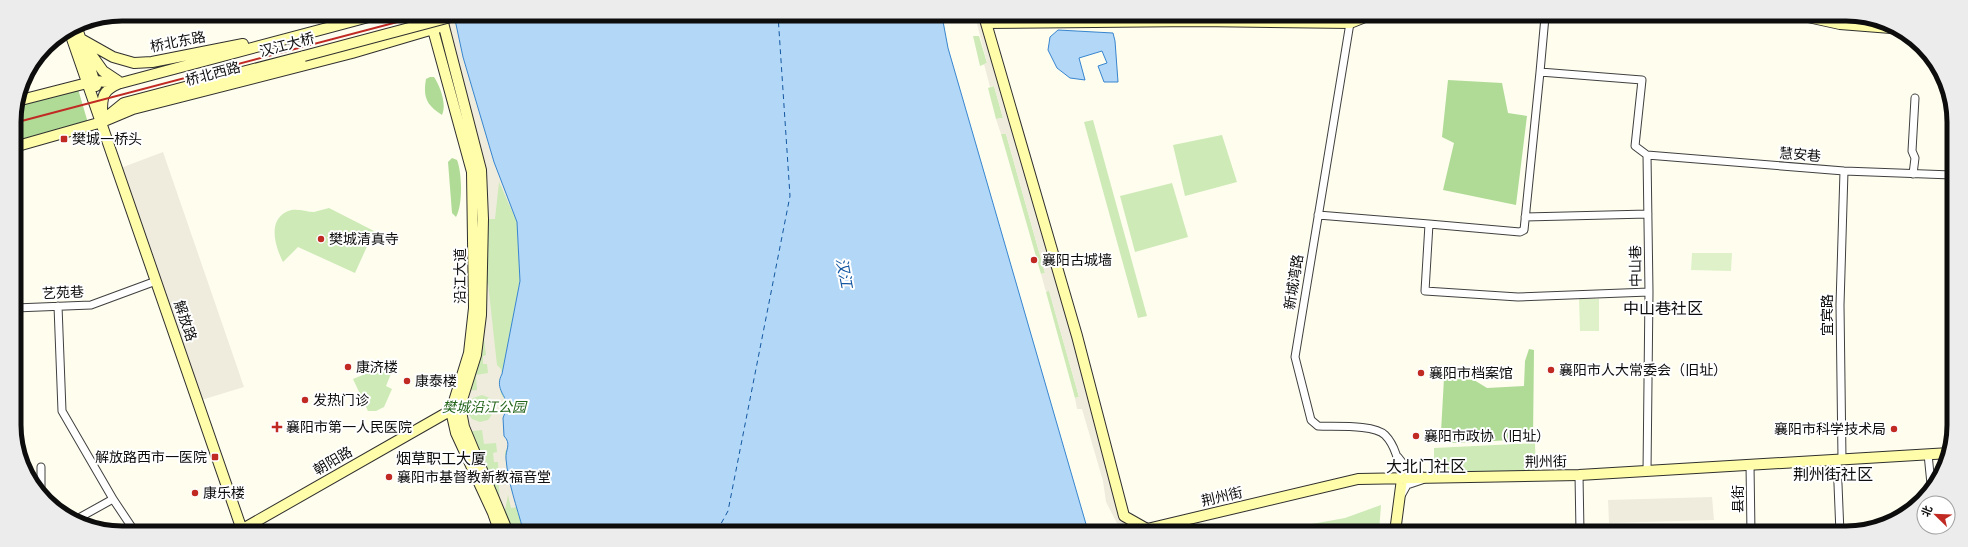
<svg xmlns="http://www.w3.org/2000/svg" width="1968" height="547" viewBox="0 0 1968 547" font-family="'Times New Roman','Noto Sans SC',serif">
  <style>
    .green { fill: #cdeab7 }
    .forest { fill: #afdb96 }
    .pitch { fill: #dff1c9 }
    .plaza { fill: #efecdd; fill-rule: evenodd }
    .water { fill: #b2d7f7; stroke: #3785cf }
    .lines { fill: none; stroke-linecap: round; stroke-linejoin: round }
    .ferry { stroke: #1457a1; stroke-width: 1; stroke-dasharray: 5 4; stroke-linecap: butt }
    .street-casing { stroke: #404040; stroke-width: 9 }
    .secondary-casing { stroke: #2f2f2f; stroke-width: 12 }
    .street { stroke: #fff; stroke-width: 7 }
    .secondary { stroke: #fffda9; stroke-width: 10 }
    .rail { stroke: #c02a23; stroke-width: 2 }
    .secondary-bridge-casing { stroke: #2f2f2f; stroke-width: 12; stroke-linecap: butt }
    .secondary-bridge { stroke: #fffda9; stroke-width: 10 }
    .poi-dot { fill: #c02a23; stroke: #fff; stroke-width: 1.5 }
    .labels { text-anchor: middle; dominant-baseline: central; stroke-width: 4; stroke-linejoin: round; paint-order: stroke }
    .street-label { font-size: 14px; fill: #0d0d0d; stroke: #fff }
    .poi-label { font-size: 14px; fill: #0d0d0d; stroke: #fff; text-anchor: start }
    .park-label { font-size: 14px; font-style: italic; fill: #25661d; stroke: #fff }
    .water-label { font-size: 15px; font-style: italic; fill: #1457a1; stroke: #fff }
    .neighbourhood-label { font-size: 15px; fill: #0d0d0d; stroke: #fff }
    .quarter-label { font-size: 16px; fill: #0d0d0d; stroke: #fff }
    .rim { fill: none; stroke: #0d0d0d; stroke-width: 5 }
  </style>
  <rect width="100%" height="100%" fill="#fffdee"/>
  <!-- green -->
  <path class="green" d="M 454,15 L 463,57 L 494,162 L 517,222 L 520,281 L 502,374 C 492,392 515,399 503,418 L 508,440 L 508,477 L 523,530 L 507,530 L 464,427 L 483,219 Z
    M 984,16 L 1093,16 L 1093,22 L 986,23 Z
    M 973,36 L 979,36 L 987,63 L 980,66 Z
    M 994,86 L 1003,118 L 996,119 L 988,88 Z
    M 1093,120 L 1147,316 L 1138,318 L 1084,122 Z
    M 1001,134 L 1006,134 L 1045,273 L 1041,274 Z
    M 1222,135 L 1237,182 L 1185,196 L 1173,145 Z
    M 1172,183 L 1188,237 L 1135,252 L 1120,196 Z
    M 329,208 L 374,231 L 355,273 L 298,247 L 283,262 C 276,248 267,222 286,212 C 295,207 305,212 314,212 C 319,211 324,209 329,208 Z
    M 1049,290 L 1079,397 L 1075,398 L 1046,292 Z
    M 392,363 L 392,371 L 386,386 L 392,389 L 384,407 L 376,411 L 368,411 L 353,379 Z
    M 1535,443 L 1536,476 L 1434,478 L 1434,448 Z
    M 1381,505 L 1379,532 L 1267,532 L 1345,518 Z"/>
  <!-- forest -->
  <path class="forest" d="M 430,77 L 434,77 C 440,86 447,104 442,115 C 426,105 423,97 426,79 Z
    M 1448,80 L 1502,83 L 1508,113 L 1527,116 L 1516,205 L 1443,190 L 1454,143 L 1442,137 Z
    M 78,89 L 88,123 L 14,147 L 14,115 L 17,101 Z
    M 452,158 L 457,160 C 462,172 463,205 456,217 L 452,213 L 448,162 Z
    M 1529,349 L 1534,350 L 1533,439 L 1454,443 L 1443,440 L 1441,432 L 1444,378 L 1474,380 L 1487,388 L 1524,386 L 1525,361 Z"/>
  <!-- pitch -->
  <path class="pitch" d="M 1692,253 L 1732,253 L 1731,271 L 1691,270 Z
    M 1579,299 L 1599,299 L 1599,331 L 1580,331 Z"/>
  <!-- plaza -->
  <path class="plaza" d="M 454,15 L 463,57 L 494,162 L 517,222 L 499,182 L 495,219 L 483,219 L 481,170 L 444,28 Z
    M 975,16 L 984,16 L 1124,516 L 1148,531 L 1128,531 L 1126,527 L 1120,529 L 1106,502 L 1103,481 L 1082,409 L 1077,409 L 1075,398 L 1079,397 L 1049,291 L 1046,292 L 1041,274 L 1045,273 L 1006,134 L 1001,134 L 996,119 L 1003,118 L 994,86 L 990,87 L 984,64 L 987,63 Z
    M 163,152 L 244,387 L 198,401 L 118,169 Z
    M 488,283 L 497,365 L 501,369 L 502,374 L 499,380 L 501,394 L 508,405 L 503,418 L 509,446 L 505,452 L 508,477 L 517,507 L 511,508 L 508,495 L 503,520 L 500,511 L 498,462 L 494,462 L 493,453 L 497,452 L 496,443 L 484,444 L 482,430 L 466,432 L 464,427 L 465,391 L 477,390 L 476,375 L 488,373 L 487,364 L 483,364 L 483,356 L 486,355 L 481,315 L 486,285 ZM 482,395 L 490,398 L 495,410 L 488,420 L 480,422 L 472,419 L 469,415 L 468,406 L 473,398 Z
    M 1712,497 L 1714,520 L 1609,523 L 1608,500 Z"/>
  <!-- water -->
  <path class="water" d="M 454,15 L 942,16 L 948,48 L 1088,531 L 523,530 C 517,507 508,483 506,459 C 505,450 512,444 504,436 L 503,418 L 508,405 C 504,394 495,387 502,374 L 520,281 L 517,222 L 494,162 L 463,57 Z
    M 1058,30 L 1113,33 L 1115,41 L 1118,82 L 1104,82 L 1098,66 L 1107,63 L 1102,51 L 1079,58 L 1085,80 L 1070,78 L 1057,68 L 1048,50 L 1050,37 Z"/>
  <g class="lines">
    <!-- ferry -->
    <path class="ferry" d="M 717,531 L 728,511 L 790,196 L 778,15"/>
    <defs>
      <path id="street" d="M 1545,17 L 1540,72 L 1642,80 L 1635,146 L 1647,155
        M 1350,23 L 1295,357 L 1311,420 L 1318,426 C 1334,427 1374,424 1385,435 C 1396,446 1399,464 1402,479
        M 1647,155 L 1649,292 L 1647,471
        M 1647,155 L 1844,171 L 1952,175
        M 1913,174 L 1915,158 L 1912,151 L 1915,98
        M 1318,215 L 1429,224 L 1425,291 L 1518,297 L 1649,292
        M 1525,217 L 1648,214
        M 1429,224 L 1520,232 L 1524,230 L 1540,72
        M 58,306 L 62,411 L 113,499
        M 15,308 L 91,305 L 156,281
        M 1928,454 L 1931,484
        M 1398,457 L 1408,470 L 1422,476
        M 1842,459 L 1840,305 L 1844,171
        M 1837,460 L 1840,533
        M 1750,465 L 1751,533
        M 41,467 L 41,493
        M 1579,475 L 1580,532
        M 1402,494 L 1407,485 L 1422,480
        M 77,519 L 113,499 L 133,529"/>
      <path id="secondary" d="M 429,15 L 472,172 L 474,308 L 469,353 L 451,411 L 456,433 L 493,513 L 499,530
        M 441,15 L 481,170 L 483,219 L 481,315 L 476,355 L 460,406 L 464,427 L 507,530
        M 984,16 L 1077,336 L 1124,516 L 1147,529 L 1148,531
        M 1808,17 L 1840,24 L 1891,28
        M 986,23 L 1198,21 L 1350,23 L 1365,17
        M 76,25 L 96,86
        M 69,30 L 242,530
        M 81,39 L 113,57 L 134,63 L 152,62 L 243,44
        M 88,50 L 103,71 L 118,81
        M 17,101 L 95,81 L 121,83 L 376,15
        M 102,116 C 102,97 101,91 120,83
        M 108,116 L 124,103 L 304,56
        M 14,147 L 102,122 L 133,109 L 352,53 L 440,27
        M 1147,529 L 1358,479 L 1579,475 L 1950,453
        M 241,530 L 455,408
        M 1395,532 L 1402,479"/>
    </defs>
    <!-- street casing -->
    <use href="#street" class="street-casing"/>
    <!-- secondary casing -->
    <use href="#secondary" class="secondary-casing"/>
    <!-- street -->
    <use href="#street" class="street"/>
    <!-- secondary -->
    <use href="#secondary" class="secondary"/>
    <!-- rail -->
    <path class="rail" d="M 14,123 L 424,15"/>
    <defs>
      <path id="secondary-bridge" d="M 304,56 L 458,15"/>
    </defs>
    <!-- secondary-bridge casing -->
    <use href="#secondary-bridge" class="secondary-bridge-casing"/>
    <!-- secondary-bridge -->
    <use href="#secondary-bridge" class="secondary-bridge"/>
  </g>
  <!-- markers -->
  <g class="poi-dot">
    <rect x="60" y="135" width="8" height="8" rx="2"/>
    <circle cx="321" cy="239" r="4"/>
    <circle cx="1034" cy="260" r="4"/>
    <circle cx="348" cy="367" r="4"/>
    <circle cx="1551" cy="370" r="4"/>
    <circle cx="1421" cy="373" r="4"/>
    <circle cx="407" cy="381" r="4"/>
    <circle cx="305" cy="400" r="4"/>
    <path d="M275 421h4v4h4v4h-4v4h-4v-4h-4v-4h4z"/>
    <circle cx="1894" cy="429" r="4"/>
    <circle cx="1416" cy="436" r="4"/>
    <rect x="211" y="453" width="8" height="8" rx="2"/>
    <circle cx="389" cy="477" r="4"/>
    <circle cx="195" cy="493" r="4"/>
  </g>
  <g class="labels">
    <!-- street labels -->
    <g class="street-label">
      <text transform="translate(178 42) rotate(-11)">桥北东路</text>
      <text transform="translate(287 45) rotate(-15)">汉江大桥</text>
      <text transform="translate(213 74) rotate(-15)">桥北西路</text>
      <text transform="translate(1800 155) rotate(5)">慧安巷</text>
      <text transform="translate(1636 266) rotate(-91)">中山巷</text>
      <text transform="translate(460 276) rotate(-90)">沿江大道</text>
      <text transform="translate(1294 282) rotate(-81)">新城湾路</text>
      <text transform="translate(63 293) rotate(-3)">艺苑巷</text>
      <text transform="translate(1827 315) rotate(-90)">宜宾路</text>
      <text transform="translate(185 321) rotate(71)">解放路</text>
      <text transform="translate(333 461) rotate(-30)">朝阳路</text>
      <text transform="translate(1546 462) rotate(-1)">荆州街</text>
      <text transform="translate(1222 497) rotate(-13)">荆州街</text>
      <text transform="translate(1738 499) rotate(-90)">县街</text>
    </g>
    <!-- poi labels -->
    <g class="poi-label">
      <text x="72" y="139">樊城一桥头</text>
      <text x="329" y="239">樊城清真寺</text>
      <text x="1042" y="260">襄阳古城墙</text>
      <text x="356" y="367">康济楼</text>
      <text x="1559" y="370">襄阳市人大常委会（旧址）</text>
      <text x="1429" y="373">襄阳市档案馆</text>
      <text x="415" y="381">康泰楼</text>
      <text x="313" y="400">发热门诊</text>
      <text x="286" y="427">襄阳市第一人民医院</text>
      <text x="1886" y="429" text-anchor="end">襄阳市科学技术局</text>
      <text x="1424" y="436">襄阳市政协（旧址）</text>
      <text x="207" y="457" text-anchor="end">解放路西市一医院</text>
      <text x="397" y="477">襄阳市基督教新教福音堂</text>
      <text x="203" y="493">康乐楼</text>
    </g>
    <!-- park labels -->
    <g class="park-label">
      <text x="484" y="407">樊城沿江公园</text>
    </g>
    <!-- water labels -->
    <g class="water-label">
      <text transform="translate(844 273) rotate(79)">汉江</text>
    </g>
    <!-- neighbourhood labels -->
    <g class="neighbourhood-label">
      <text x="441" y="459">烟草职工大厦</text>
    </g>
    <!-- quarter labels -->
    <g class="quarter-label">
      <text x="1663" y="308">中山巷社区</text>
      <text x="1426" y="466">大北门社区</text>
      <text x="1833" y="474">荆州街社区</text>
    </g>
  </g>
  <!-- crop -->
  <path d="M0 0H1968V547H0ZM122 21H1846A101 101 0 0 1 1947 122V425A101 101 0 0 1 1846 526H122A101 101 0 0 1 21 425V122A101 101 0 0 1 122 21Z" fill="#ececec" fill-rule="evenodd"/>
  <path class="rim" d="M122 21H1846A101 101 0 0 1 1947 122V425A101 101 0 0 1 1846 526H122A101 101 0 0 1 21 425V122A101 101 0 0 1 122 21Z"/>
  <!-- north arrow -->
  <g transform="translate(1936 515) rotate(293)"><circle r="19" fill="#ffffff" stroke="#9e9e9e"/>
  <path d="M0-3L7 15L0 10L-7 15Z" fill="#c02a23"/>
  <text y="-6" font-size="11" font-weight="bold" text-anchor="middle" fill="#0d0d0d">北</text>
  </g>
</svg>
